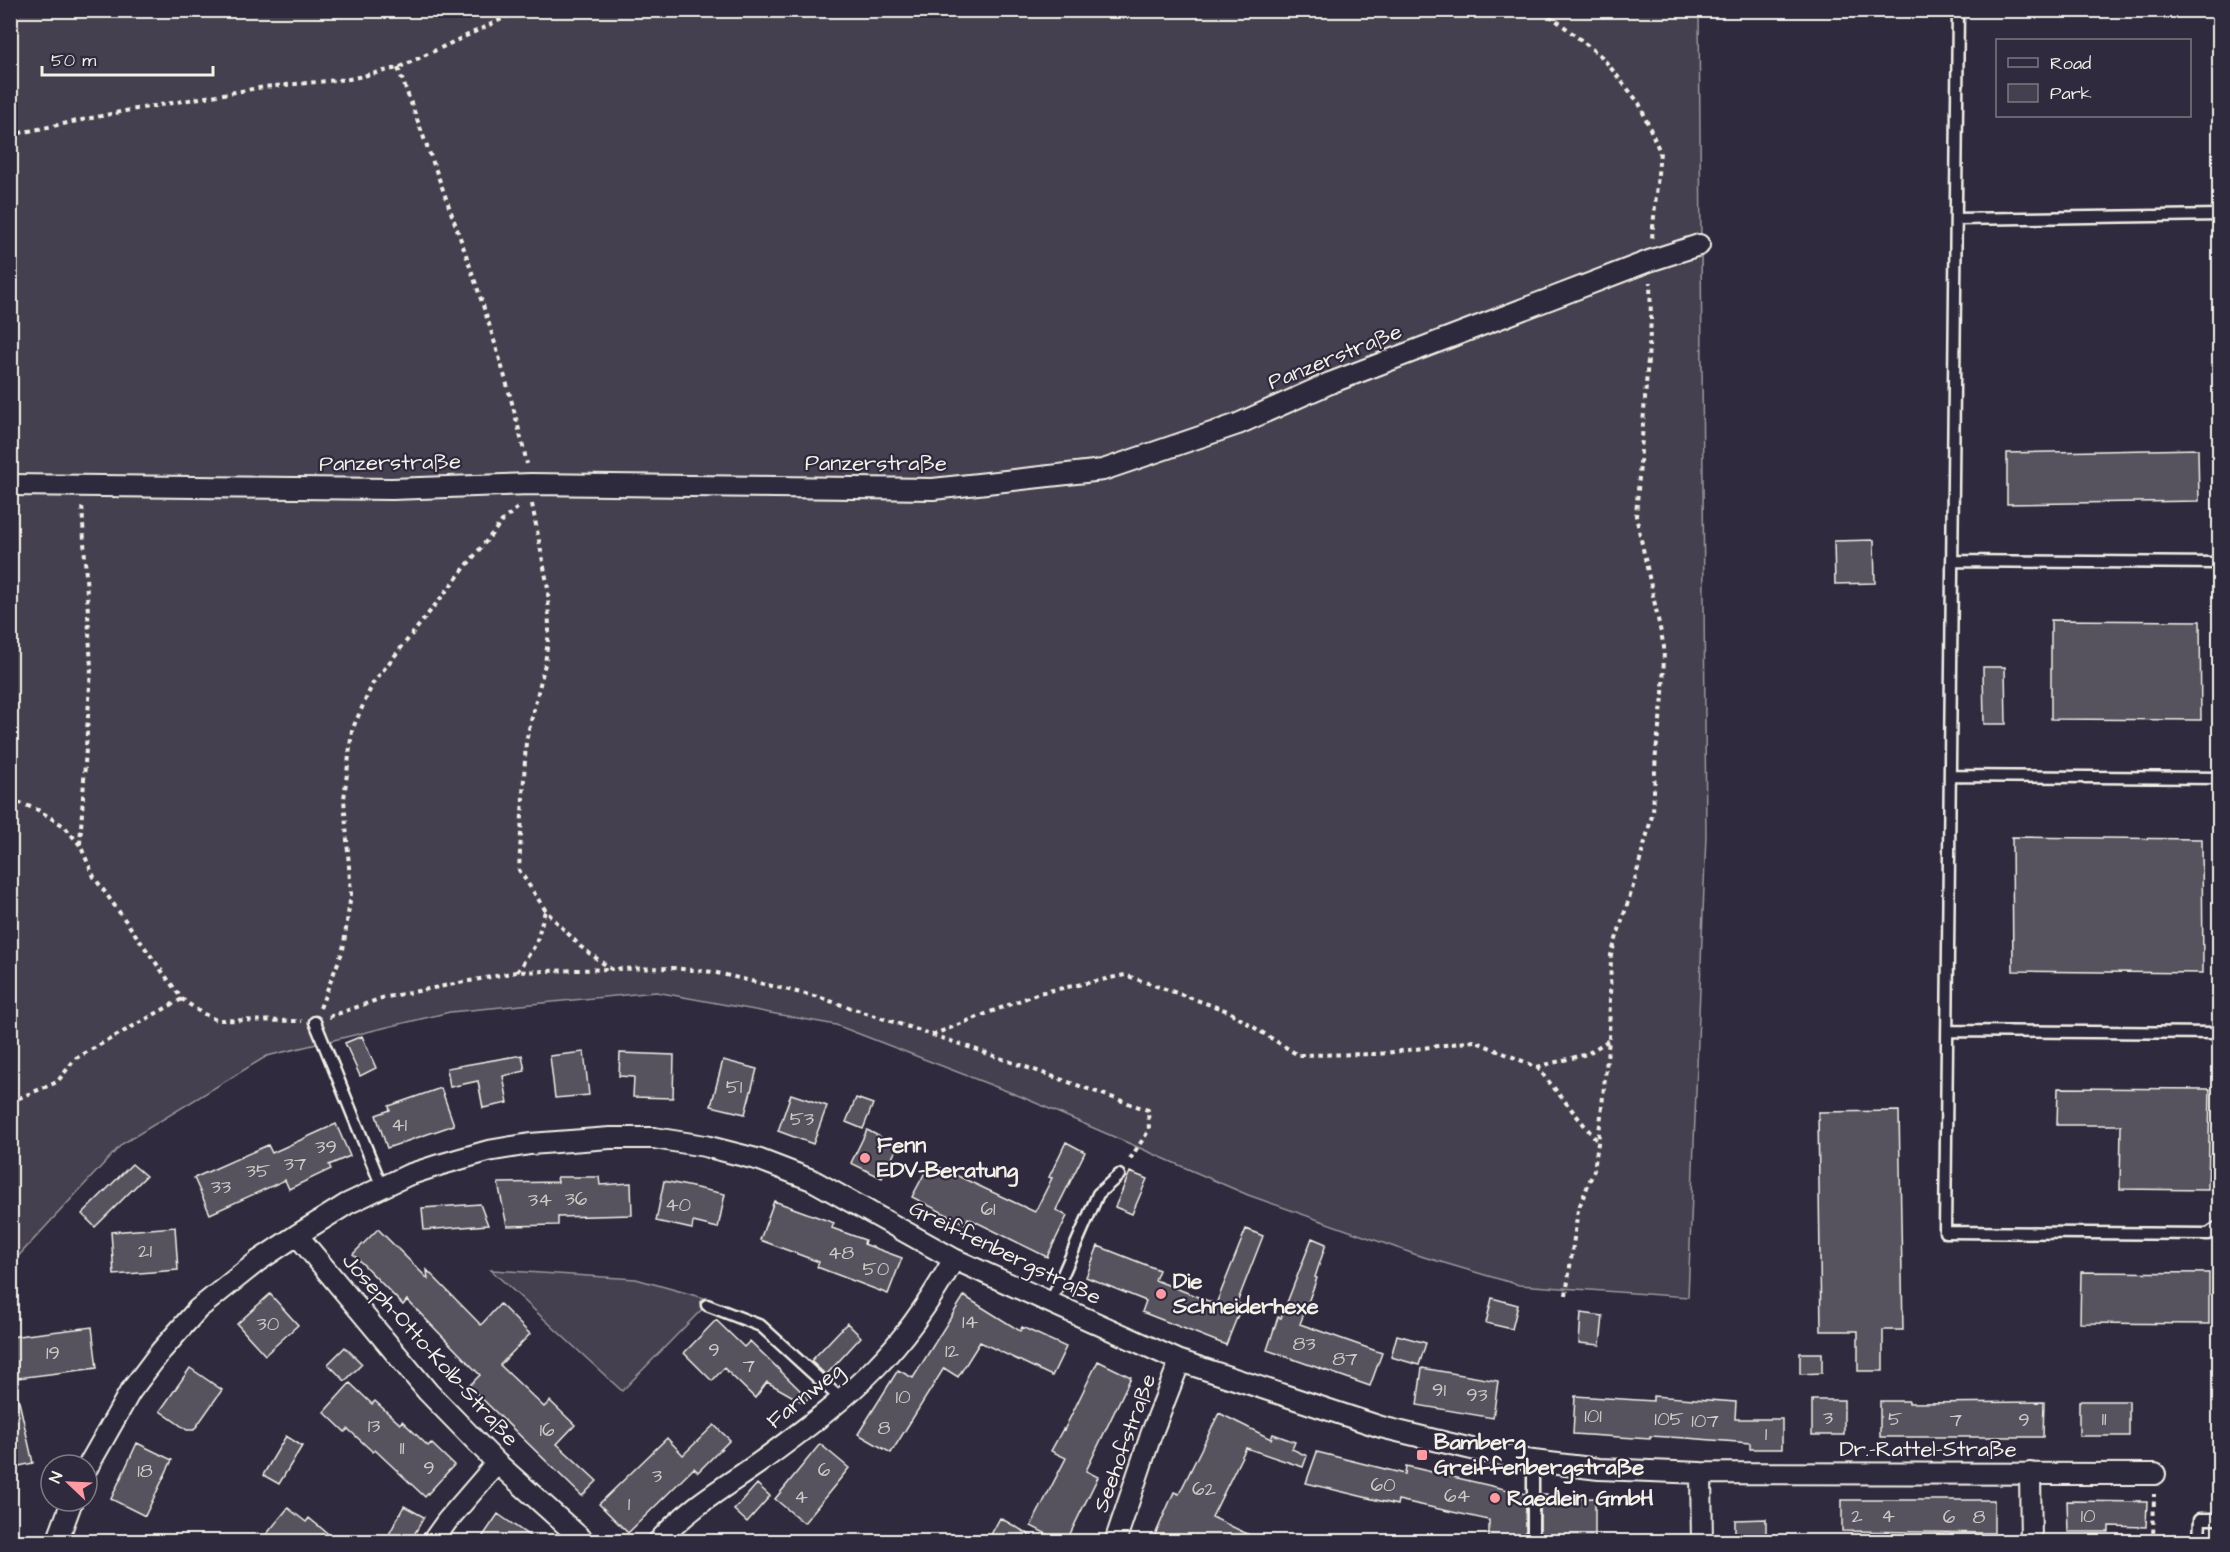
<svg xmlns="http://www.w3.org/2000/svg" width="2230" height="1552" viewBox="0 0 2230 1552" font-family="'Architects Daughter',sans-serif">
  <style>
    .green { fill: #454050; stroke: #9c989c; stroke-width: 1.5 }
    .building { fill: #56525f; stroke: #f4f1e8; stroke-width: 1.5 }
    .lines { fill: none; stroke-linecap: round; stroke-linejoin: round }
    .lane-casing { stroke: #f4f1e8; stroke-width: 15 }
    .street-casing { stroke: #f4f1e8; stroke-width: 24 }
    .path { stroke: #f4f1e8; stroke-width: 4; stroke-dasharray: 4.5 4.5; stroke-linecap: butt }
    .lane { stroke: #2f2a3d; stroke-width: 10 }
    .street { stroke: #2f2a3d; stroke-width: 20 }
    .poi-dot { fill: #ff9aa2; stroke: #2f2a3d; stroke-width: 2 }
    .labels { text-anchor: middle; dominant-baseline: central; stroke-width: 4.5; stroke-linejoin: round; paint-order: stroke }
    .number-label { font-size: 20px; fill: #ccc9c6 }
    .street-label { font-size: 22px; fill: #f4f1e8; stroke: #2f2a3d }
    .poi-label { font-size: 22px; font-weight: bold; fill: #f4f1e8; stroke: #2f2a3d; text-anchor: start }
  </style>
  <rect width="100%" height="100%" fill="#2f2a3d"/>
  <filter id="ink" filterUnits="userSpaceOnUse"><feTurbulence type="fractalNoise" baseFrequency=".0167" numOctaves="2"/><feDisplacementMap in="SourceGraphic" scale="12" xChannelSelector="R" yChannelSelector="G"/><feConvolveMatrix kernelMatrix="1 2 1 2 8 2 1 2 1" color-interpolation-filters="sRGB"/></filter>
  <g filter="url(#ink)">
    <!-- green -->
    <path class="green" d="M 11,11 L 1699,11 L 1706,835 L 1688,1297 L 1519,1285 L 1417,1255 L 1248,1195 L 1022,1097 L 836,1025 L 656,992 L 450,1012 L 267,1056 L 122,1144 L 11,1264 Z
      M 491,1270 L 636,1279 L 711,1300 L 622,1391 Z"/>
    <!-- building -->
    <path class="building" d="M 2198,449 L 2199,501 L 2007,504 L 2007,453 Z
      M 1874,540 L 1875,583 L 1835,584 L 1834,541 Z
      M 2051,620 L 2200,621 L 2201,720 L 2051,719 Z
      M 1983,667 L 2005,667 L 2006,724 L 1984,724 Z
      M 2012,837 L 2202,839 L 2203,973 L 2013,971 Z
      M 362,1036 L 376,1068 L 360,1076 L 345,1043 Z
      M 584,1052 L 589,1095 L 555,1098 L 550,1056 Z
      M 620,1053 L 674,1055 L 673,1098 L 633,1097 L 634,1077 L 619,1076 Z
      M 522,1055 L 525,1071 L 503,1076 L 508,1103 L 483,1108 L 478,1081 L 450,1087 L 447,1068 Z
      M 723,1060 L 757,1069 L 745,1114 L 711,1106 Z
      M 441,1088 L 454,1125 L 387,1148 L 376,1115 L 390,1110 L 389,1106 Z
      M 2058,1088 L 2210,1089 L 2208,1190 L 2120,1189 L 2121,1125 L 2057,1125 Z
      M 791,1094 L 827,1106 L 813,1144 L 778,1131 Z
      M 856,1098 L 873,1104 L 863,1129 L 846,1122 Z
      M 1899,1111 L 1903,1330 L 1883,1330 L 1883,1371 L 1858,1371 L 1858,1331 L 1821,1331 L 1818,1112 Z
      M 336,1124 L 350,1156 L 329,1165 L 331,1169 L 289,1189 L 285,1180 L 210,1214 L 194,1178 L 268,1145 L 272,1153 Z
      M 867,1130 L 898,1146 L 882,1178 L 851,1163 Z
      M 1066,1142 L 1085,1152 L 1056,1210 L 1067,1216 L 1047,1257 L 968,1218 L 965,1224 L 912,1197 L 930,1163 L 1035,1212 L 1052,1178 L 1049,1177 Z
      M 132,1164 L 146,1176 L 95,1227 L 82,1214 Z
      M 1130,1172 L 1147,1179 L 1132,1214 L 1115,1207 Z
      M 557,1177 L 599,1177 L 600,1185 L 631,1183 L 632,1215 L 558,1217 L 558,1225 L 507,1226 L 498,1183 L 558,1182 Z
      M 664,1181 L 725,1194 L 718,1228 L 693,1222 L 692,1229 L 656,1221 Z
      M 774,1201 L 834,1223 L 832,1228 L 865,1240 L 864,1244 L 902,1258 L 888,1294 L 817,1267 L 819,1262 L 760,1240 Z
      M 480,1204 L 488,1225 L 424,1230 L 422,1208 Z
      M 175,1227 L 178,1270 L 114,1275 L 111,1232 Z
      M 378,1229 L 428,1279 L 427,1270 L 481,1325 L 500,1304 L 530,1334 L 500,1365 L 544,1407 L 550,1401 L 575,1425 L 557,1444 L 597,1481 L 582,1496 L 469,1386 L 480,1375 L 407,1300 L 403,1305 L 353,1254 Z
      M 1246,1229 L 1263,1236 L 1237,1303 L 1242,1305 L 1226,1345 L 1142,1312 L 1146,1301 L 1086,1277 L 1098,1246 L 1159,1270 L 1155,1280 L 1216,1304 Z
      M 1312,1238 L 1326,1244 L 1315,1277 L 1317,1278 L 1300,1324 L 1382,1353 L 1370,1386 L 1267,1350 L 1278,1317 L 1281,1318 Z
      M 2081,1272 L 2209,1273 L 2209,1324 L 2080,1323 Z
      M 270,1294 L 298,1325 L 265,1355 L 237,1324 Z
      M 964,1296 L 1020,1331 L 1022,1327 L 1066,1347 L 1052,1376 L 980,1342 L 958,1377 L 944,1368 L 891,1453 L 858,1434 L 898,1370 L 913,1378 Z
      M 1492,1298 L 1518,1305 L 1512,1329 L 1486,1323 Z
      M 1581,1313 L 1603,1316 L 1600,1345 L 1579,1343 Z
      M 716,1320 L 744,1347 L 750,1341 L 808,1398 L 804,1403 L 767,1382 L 755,1398 L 724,1368 L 712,1381 L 684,1353 Z
      M 847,1323 L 861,1337 L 826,1375 L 811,1361 Z
      M 92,1327 L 97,1368 L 10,1379 L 10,1337 Z
      M 1397,1335 L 1426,1343 L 1419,1365 L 1391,1357 Z
      M 345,1347 L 362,1364 L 345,1381 L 328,1364 Z
      M 1800,1353 L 1822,1353 L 1822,1373 L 1800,1374 Z
      M 1098,1361 L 1131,1377 L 1086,1471 L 1098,1477 L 1066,1542 L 1062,1542 L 1031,1526 L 1066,1458 L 1051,1451 L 1063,1429 L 1064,1430 Z
      M 190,1368 L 222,1390 L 194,1430 L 187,1430 L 160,1411 Z
      M 1422,1368 L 1498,1381 L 1493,1418 L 1417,1405 Z
      M 350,1383 L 372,1404 L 375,1401 L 400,1424 L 402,1421 L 428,1446 L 431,1443 L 454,1465 L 425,1497 L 375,1450 L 373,1452 L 348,1429 L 345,1432 L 324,1412 Z
      M 1575,1396 L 1653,1401 L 1653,1396 L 1736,1402 L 1735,1419 L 1782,1419 L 1782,1449 L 1750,1449 L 1750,1443 L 1686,1438 L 1650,1436 L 1650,1439 L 1573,1434 Z
      M 18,1397 L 33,1463 L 10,1468 L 10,1398 Z
      M 1812,1400 L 1844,1400 L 1844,1435 L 1812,1435 Z
      M 1880,1401 L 1909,1401 L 1909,1403 L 2044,1402 L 2043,1437 L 1880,1437 Z
      M 2079,1401 L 2129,1401 L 2129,1436 L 2079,1436 Z
      M 1219,1413 L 1271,1439 L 1273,1434 L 1295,1442 L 1292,1449 L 1307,1456 L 1303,1467 L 1246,1448 L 1212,1517 L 1264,1542 L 1152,1542 L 1174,1492 L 1179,1494 Z
      M 714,1425 L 730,1440 L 698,1472 L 694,1468 L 628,1533 L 599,1504 L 667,1438 L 683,1455 Z
      M 286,1436 L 302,1446 L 279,1484 L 263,1475 Z
      M 137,1443 L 172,1460 L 145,1516 L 111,1499 Z
      M 820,1444 L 849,1468 L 804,1523 L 775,1499 Z
      M 1317,1452 L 1405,1474 L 1406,1466 L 1526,1494 L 1526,1542 L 1489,1542 L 1489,1520 L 1398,1500 L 1397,1505 L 1306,1483 Z
      M 757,1484 L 770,1496 L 747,1522 L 734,1510 Z
      M 1540,1494 L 1547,1494 L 1547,1499 L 1595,1498 L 1595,1542 L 1540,1542 Z
      M 1842,1500 L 1994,1500 L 1994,1533 L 1842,1531 Z
      M 2067,1501 L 2147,1502 L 2146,1527 L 2109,1526 L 2109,1532 L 2068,1532 Z
      M 404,1506 L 424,1517 L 410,1542 L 385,1542 Z
      M 288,1508 L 306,1522 L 309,1518 L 338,1542 L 260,1542 Z
      M 498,1514 L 538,1542 L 479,1542 Z
      M 1000,1518 L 1043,1542 L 987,1542 Z
      M 1766,1519 L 1766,1542 L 1735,1542 L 1735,1520 Z"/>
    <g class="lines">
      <defs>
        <path id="lane" d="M 1958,10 L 1945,1232 L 2208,1234 L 2220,1226
          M 1956,219 L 2220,215
          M 1952,561 L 2220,563
          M 1950,776 L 2220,778
          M 315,1022 L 382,1187
          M 1947,1031 L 2220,1033
          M 1050,1304 L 1098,1194 L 1119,1175
          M 707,1305 L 761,1326 L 842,1400
          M 1533,1461 L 1533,1542
          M 2199,1542 L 2200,1519 L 2220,1519"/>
        <path id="street" d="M 10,485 L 392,489 L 531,484 L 933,489 L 1103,470 L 1238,424 L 1330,383 L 1649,261 L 1699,245
          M 297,1235 L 428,1392 L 497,1463 L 585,1542
          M 87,1468 L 130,1392 L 161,1351 L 198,1309 L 258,1261 L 297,1235 L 347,1204 L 408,1175 L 439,1165 L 488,1151 L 530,1144 L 610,1138 L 654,1138 L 705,1146 L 760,1160 L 812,1180 L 954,1259 L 1180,1361 L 1381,1427 L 1476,1450 L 1533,1461 L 1599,1469 L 1701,1473 L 2155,1474
          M 1701,1473 L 1702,1542
          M 2030,1473 L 2031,1542
          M 57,1542 L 72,1501
          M 432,1542 L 447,1521 L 497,1463
          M 658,1542 C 691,1505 724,1488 763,1460 C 802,1431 842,1402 876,1367 C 908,1335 932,1298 954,1259
          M 1115,1542 L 1151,1435 L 1180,1361"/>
      </defs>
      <!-- lane casing -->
      <use href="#lane" class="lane-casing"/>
      <!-- street casing -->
      <use href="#street" class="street-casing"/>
      <!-- path -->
      <path class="path" d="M 1542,10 L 1561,24 L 1602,57 L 1639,103 L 1660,152 L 1652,238
        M 398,68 C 446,198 497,329 527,464
        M 10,135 L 125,111 L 264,87 L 349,79 L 398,68 L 521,10
        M 532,504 L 548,588 L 549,631 L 545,664 L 526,741 L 519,870 L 546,911 L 581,947 L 611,969 L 672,968 L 713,972 L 818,997 L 963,1045 L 1148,1110 L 1149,1130 L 1128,1162
        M 10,799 L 38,810 L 64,826 L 80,845 L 94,877 L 182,999 L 200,1012 L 216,1020 L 302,1021
        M 80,844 L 91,668 L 82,504
        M 517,972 L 536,944 L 545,911
        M 320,1008 L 343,950 L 351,894 L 344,799 L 352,730 L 373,683 L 503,520 L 520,506
        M 329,1017 L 382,998 L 516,972 L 610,969
        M 932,1035 L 1039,993 L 1125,975 L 1228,1011 L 1298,1055 L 1379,1054 L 1474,1041 L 1537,1067 L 1598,1142
        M 1537,1067 L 1587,1054 L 1609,1040
        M 10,1102 L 57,1082 L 76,1058 L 182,999
        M 1566,1295 L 1578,1210 L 1594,1170 L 1598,1143 L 1609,1040 L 1611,955 L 1634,883 L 1653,812 L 1656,751 L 1663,697 L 1664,647 L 1636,516 L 1651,320 L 1650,282
        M 2153,1542 L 2154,1494"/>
      <!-- lane -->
      <use href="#lane" class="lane"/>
      <!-- street -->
      <use href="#street" class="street"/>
    </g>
  </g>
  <!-- markers -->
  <g class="poi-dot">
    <circle cx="865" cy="1158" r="6"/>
    <circle cx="1161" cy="1294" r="6"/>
    <rect x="1416" y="1449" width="12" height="12" rx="3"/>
    <circle cx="1495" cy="1498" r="6"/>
  </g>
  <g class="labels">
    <!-- number labels -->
    <g class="number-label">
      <text x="734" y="1087">51</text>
      <text x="802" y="1119">53</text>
      <text x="399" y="1125">41</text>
      <text x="326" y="1147">39</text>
      <text x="295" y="1164">37</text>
      <text x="258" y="1171">35</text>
      <text x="221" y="1187">33</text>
      <text x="576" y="1199">36</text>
      <text x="540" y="1200">34</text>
      <text x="678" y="1205">40</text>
      <text x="988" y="1209">61</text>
      <text x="145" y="1251">21</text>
      <text x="841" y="1253">48</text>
      <text x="876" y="1269">50</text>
      <text x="970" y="1322">14</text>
      <text x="268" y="1324">30</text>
      <text x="1304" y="1344">83</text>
      <text x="714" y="1350">9</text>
      <text x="952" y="1351">12</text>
      <text x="53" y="1353">19</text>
      <text x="1345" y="1359">87</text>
      <text x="749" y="1366">7</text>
      <text x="1439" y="1390">91</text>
      <text x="1477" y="1395">93</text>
      <text x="903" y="1397">10</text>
      <text x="1593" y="1416">101</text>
      <text x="1828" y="1418">3</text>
      <text x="1669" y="1419">105</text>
      <text x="1895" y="1419">5</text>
      <text x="2104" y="1419">11</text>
      <text x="1956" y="1420">7</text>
      <text x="2024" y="1420">9</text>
      <text x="1705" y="1421">107</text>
      <text x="374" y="1426">13</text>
      <text x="884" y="1428">8</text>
      <text x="547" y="1430">16</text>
      <text x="1766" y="1434">1</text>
      <text x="402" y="1448">11</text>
      <text x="429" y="1468">9</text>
      <text x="824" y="1470">6</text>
      <text x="145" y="1471">18</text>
      <text x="657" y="1476">3</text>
      <text x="1383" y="1485">60</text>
      <text x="1204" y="1489">62</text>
      <text x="1457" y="1496">64</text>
      <text x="801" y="1497">4</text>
      <text x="629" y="1504">1</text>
      <text x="1857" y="1516">2</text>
      <text x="1888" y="1516">4</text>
      <text x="2088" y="1516">10</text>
      <text x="1949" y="1517">6</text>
      <text x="1979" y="1517">8</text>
    </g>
    <!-- street labels -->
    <g class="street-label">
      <text transform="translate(1335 357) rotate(-22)">Panzerstraße</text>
      <text transform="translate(390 463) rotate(-1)">Panzerstraße</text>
      <text x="876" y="463">Panzerstraße</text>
      <text transform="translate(1005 1253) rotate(26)">Greiffenbergstraße</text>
      <text transform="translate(430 1350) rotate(48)">Joseph-Otto-Kolb-Straße</text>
      <text transform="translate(805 1396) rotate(-39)">Farnweg</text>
      <text transform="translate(1125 1443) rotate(-70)">Seehofstraße</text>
      <text x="1928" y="1449">Dr.-Rattel-Straße</text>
    </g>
    <!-- poi labels -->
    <g class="poi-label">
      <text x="877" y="1145">Fenn<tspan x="877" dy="25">EDV-Beratung</tspan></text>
      <text x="1173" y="1281">Die<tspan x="1173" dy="25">Schneiderhexe</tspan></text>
      <text x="1434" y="1442">Bamberg<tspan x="1434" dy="25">Greiffenbergstraße</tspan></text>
      <text x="1507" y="1498">Raedlein GmbH</text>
    </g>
  </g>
  <!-- margin -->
  <rect width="2230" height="1552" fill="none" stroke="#2f2a3d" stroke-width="36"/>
  <rect x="18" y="18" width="2194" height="1516" fill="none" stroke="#f4f1e8" stroke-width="2" filter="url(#ink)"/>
  <!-- legend -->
  <rect x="1996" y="39" width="195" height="78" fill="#2f2a3d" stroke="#7e7a81" stroke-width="1.5"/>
  <rect x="2008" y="58" width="30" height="9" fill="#2f2a3d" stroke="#7e7a81" stroke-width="1.5"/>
  <text x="2050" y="69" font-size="18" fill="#f4f1e8">Road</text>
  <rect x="2008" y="84" width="30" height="18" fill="#454050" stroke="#7e7a81" stroke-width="1.5"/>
  <text x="2050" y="99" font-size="18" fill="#f4f1e8">Park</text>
  <!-- north arrow -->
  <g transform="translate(69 1483) rotate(293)"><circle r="28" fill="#2f2a3d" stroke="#7e7a81" stroke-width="1.5"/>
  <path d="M0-4.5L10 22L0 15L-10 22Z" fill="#ff9aa2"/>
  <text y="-9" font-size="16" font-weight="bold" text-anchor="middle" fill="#f4f1e8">N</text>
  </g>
  <!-- scale -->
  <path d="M42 66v9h171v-9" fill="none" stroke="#f4f1e8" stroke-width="3"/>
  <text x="51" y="66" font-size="18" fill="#f4f1e8" stroke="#2f2a3d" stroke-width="4.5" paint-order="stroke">50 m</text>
</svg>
